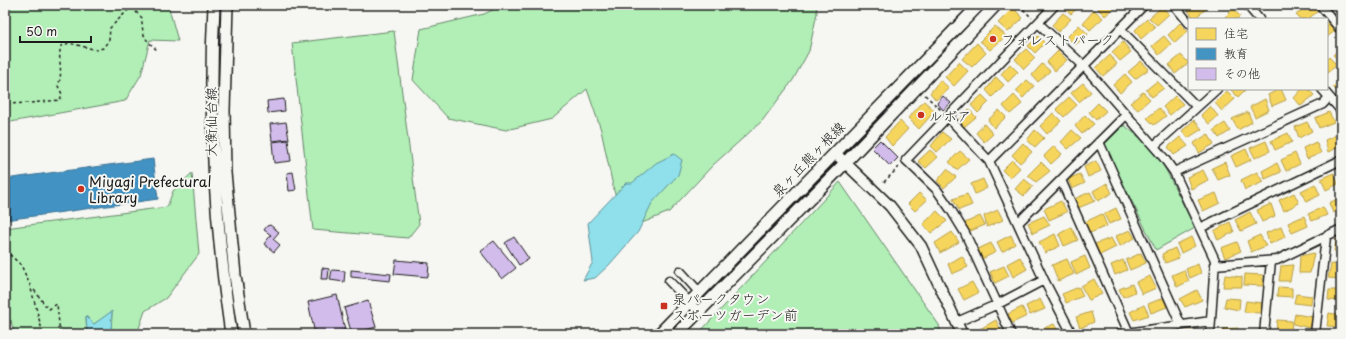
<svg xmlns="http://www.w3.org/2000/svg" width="1346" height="339" viewBox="0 0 1346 339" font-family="'Playpen Sans','Klee One',sans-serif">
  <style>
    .green { fill: #b1efb6; stroke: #668669 }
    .water { fill: #8fe0eb; stroke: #619298 }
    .homes { fill: #f6d55c; stroke: #b59e49 }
    .schools { fill: #4393c3; stroke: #376f91 }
    .building { fill: #d2bceb; stroke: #1c1c1c }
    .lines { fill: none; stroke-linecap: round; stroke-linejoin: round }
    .minor-casing { stroke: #1c1c1c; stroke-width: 11 }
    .tertiary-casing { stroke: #1c1c1c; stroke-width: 13 }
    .secondary-casing { stroke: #1c1c1c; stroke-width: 14 }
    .path { stroke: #1c1c1c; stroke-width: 1.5; stroke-dasharray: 3 3; stroke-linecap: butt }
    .minor { stroke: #f6f6f2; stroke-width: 8 }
    .tertiary { stroke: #f6f6f2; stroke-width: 10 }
    .secondary { stroke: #f6f6f2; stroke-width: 11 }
    .poi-dot { fill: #c8321e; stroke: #f6f6f2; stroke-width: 1.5 }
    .labels { text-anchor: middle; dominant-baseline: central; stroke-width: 4; stroke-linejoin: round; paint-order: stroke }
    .poi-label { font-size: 14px; fill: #1c1c1c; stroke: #f6f6f2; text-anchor: start }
    .street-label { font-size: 14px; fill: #1c1c1c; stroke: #f6f6f2 }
  </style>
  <rect width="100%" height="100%" fill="#f6f6f2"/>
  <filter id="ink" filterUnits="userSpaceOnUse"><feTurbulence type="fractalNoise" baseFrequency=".025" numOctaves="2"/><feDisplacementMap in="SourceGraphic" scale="8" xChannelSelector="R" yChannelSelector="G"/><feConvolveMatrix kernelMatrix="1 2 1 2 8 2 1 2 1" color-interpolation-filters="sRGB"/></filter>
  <g filter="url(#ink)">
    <!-- green -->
    <path class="green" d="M 5,5 L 168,5 L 178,41 L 150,40 L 141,75 L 125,101 L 5,123 Z
      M 503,5 L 816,5 L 817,13 L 809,51 L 793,80 L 762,121 L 713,165 L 669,212 L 637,225 L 624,218 L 614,191 L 601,130 L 587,89 L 552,119 L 506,130 L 448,118 L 413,80 L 421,29 L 484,14 Z
      M 394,31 L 419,224 L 408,238 L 313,230 L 292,43 Z
      M 1124,125 L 1144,141 L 1161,160 L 1195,228 L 1156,250 L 1104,145 Z
      M 192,173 L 199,254 L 166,298 L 145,311 L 137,334 L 111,334 L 112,312 L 94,324 L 86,317 L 87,334 L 14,334 L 11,320 L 8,334 L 5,334 L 5,228 L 167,207 L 173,191 Z
      M 840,182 L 939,325 L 941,334 L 698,334 Z"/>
    <!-- water -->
    <path class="water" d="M 674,154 L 682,160 L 678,175 L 652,203 L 638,232 L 609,265 L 595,278 L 583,280 L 593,262 L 588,223 L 626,183 L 632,183 L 656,163 Z
      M 112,311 L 111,334 L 87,334 L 86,316 L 94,324 Z"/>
    <!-- homes -->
    <path class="homes" d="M 1066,5 L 1081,5 L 1071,14 L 1063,7 Z
      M 1102,5 L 1117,5 L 1105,16 L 1098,9 Z
      M 1194,5 L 1205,5 L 1207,8 L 1194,19 L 1188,10 Z
      M 1307,5 L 1311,5 L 1317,12 L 1308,19 L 1300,19 L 1296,15 Z
      M 1162,7 L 1169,14 L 1157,25 L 1149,18 Z
      M 1013,8 L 1023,18 L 1008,32 L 998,23 Z
      M 1233,9 L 1240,16 L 1237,19 L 1223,19 Z
      M 1094,10 L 1103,18 L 1090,30 L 1083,23 Z
      M 1063,13 L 1071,19 L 1058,32 L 1052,25 Z
      M 1147,19 L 1155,27 L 1141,39 L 1135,30 Z
      M 1327,22 L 1335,31 L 1327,37 Z
      M 1180,23 L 1188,31 L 1175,43 L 1168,35 Z
      M 1079,25 L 1088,34 L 1075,45 L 1067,37 Z
      M 995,26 L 1006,36 L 990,50 L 980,41 Z
      M 1038,36 L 1045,43 L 1035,53 L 1028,46 Z
      M 1164,36 L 1171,44 L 1159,55 L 1152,46 Z
      M 1123,42 L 1131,52 L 1120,61 L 1112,52 Z
      M 977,43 L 986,53 L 972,67 L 962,59 Z
      M 1341,47 L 1341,60 L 1340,61 L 1333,55 Z
      M 1026,49 L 1035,58 L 1024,69 L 1015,59 Z
      M 1058,51 L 1067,60 L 1055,71 L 1047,62 Z
      M 1110,55 L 1117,64 L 1103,76 L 1096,68 Z
      M 1181,55 L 1189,63 L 1175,74 L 1169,65 Z
      M 1329,57 L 1337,65 L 1327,73 L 1327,59 Z
      M 1141,61 L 1149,69 L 1135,79 L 1128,72 Z
      M 959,62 L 968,71 L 954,86 L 945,77 Z
      M 1010,64 L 1018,72 L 1008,82 L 1001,74 Z
      M 1042,64 L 1050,71 L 1038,82 L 1032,75 Z
      M 1125,74 L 1132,82 L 1120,93 L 1113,85 Z
      M 996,77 L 1004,85 L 992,97 L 986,90 Z
      M 940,80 L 949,88 L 936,100 L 930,93 Z
      M 1027,80 L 1034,86 L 1023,98 L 1016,91 Z
      M 1341,80 L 1341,95 L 1333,87 Z
      M 1157,81 L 1164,88 L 1152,97 L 1146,90 Z
      M 1083,83 L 1091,92 L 1079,102 L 1071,93 Z
      M 1230,89 L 1246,89 L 1238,97 Z
      M 1279,89 L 1281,89 L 1286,100 L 1272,106 L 1268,95 Z
      M 1302,89 L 1308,89 L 1314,95 L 1301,106 L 1294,98 Z
      M 1227,91 L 1235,99 L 1222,111 L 1215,103 Z
      M 1143,92 L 1150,99 L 1138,110 L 1130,103 Z
      M 982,95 L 989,102 L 978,113 L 971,105 Z
      M 1014,95 L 1022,104 L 1010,114 L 1003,106 Z
      M 1175,96 L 1183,104 L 1170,115 L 1163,107 Z
      M 1069,97 L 1077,105 L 1064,117 L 1056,109 Z
      M 1265,99 L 1269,110 L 1255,117 L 1250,107 Z
      M 924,101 L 935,111 L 919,129 L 908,118 Z
      M 1098,103 L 1106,111 L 1096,120 L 1089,112 Z
      M 1210,106 L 1218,116 L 1209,124 L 1201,115 Z
      M 1159,108 L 1166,116 L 1154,125 L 1147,118 Z
      M 969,109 L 976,117 L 964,127 L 958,121 Z
      M 999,110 L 1006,117 L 994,128 L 988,120 Z
      M 1248,112 L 1252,122 L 1238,130 L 1232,119 Z
      M 1329,112 L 1334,122 L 1319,128 L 1315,118 Z
      M 1053,113 L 1061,121 L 1047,134 L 1040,126 Z
      M 1085,115 L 1094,124 L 1082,134 L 1075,126 Z
      M 1194,120 L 1202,129 L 1188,138 L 1182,131 Z
      M 900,121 L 908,129 L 892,146 L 885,137 Z
      M 1307,122 L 1312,131 L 1299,138 L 1295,127 Z
      M 1225,123 L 1230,131 L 1219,138 L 1214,130 Z
      M 984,124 L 993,134 L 984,142 L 976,133 Z
      M 1035,130 L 1044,138 L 1035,147 L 1027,140 Z
      M 1072,130 L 1081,138 L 1068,149 L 1061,142 Z
      M 942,132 L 951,139 L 937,152 L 931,146 Z
      M 1288,133 L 1292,142 L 1275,150 L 1271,141 Z
      M 1208,134 L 1214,144 L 1199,153 L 1194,143 Z
      M 1338,134 L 1341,139 L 1341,146 L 1328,152 L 1325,140 Z
      M 1180,137 L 1188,146 L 1174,155 L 1168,147 Z
      M 1266,141 L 1270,151 L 1255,158 L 1250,148 Z
      M 1316,142 L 1321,153 L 1307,159 L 1303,148 Z
      M 1023,143 L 1032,152 L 1020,163 L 1012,155 Z
      M 1054,146 L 1062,154 L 1051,164 L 1044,156 Z
      M 1246,149 L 1251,160 L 1236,167 L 1231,156 Z
      M 930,150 L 938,157 L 926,168 L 918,161 Z
      M 960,151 L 969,159 L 957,170 L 949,162 Z
      M 1295,153 L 1300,164 L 1286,171 L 1281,160 Z
      M 1012,160 L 1020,168 L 1010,178 L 1002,170 Z
      M 1096,161 L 1101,171 L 1088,177 L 1084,167 Z
      M 1041,162 L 1050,171 L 1036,182 L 1028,175 Z
      M 1225,162 L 1230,175 L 1218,180 L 1212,168 Z
      M 1277,163 L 1281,172 L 1265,179 L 1262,171 Z
      M 947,169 L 956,177 L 944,188 L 937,181 Z
      M 1203,170 L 1208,180 L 1191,189 L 1187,177 Z
      M 1257,172 L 1263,182 L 1245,190 L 1241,180 Z
      M 1334,173 L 1338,184 L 1326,190 L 1321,179 Z
      M 1080,174 L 1085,183 L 1072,189 L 1068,179 Z
      M 983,179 L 987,188 L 975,194 L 971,184 Z
      M 1024,179 L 1033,186 L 1024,196 L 1015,189 Z
      M 1107,183 L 1112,193 L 1098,201 L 1093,191 Z
      M 1315,184 L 1320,195 L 1306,202 L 1301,191 Z
      M 1090,192 L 1095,201 L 1078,208 L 1074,199 Z
      M 919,193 L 927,200 L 915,211 L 908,204 Z
      M 1216,193 L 1220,203 L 1203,211 L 1198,200 Z
      M 1294,193 L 1299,203 L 1284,211 L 1279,200 Z
      M 967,194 L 972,205 L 959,210 L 953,199 Z
      M 1341,197 L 1341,209 L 1333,213 L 1329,203 Z
      M 1061,201 L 1067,212 L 1049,220 L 1044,209 Z
      M 1271,204 L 1275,216 L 1262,222 L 1257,210 Z
      M 1323,207 L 1327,215 L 1312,221 L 1308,214 Z
      M 1116,208 L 1121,219 L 1109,224 L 1104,214 Z
      M 998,210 L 1003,220 L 987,227 L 984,216 Z
      M 937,211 L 947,221 L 931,233 L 923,224 Z
      M 1250,212 L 1256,224 L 1241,231 L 1235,220 Z
      M 1102,214 L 1107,226 L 1090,233 L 1085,222 Z
      M 980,216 L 985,225 L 968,232 L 965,223 Z
      M 1044,216 L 1050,225 L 1033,233 L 1028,223 Z
      M 1304,216 L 1308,226 L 1292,233 L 1288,223 Z
      M 1230,222 L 1234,232 L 1218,240 L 1214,231 Z
      M 1071,227 L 1078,240 L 1064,246 L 1059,234 Z
      M 1281,227 L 1285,237 L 1270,244 L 1266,233 Z
      M 1130,230 L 1135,238 L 1120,246 L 1116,236 Z
      M 952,232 L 959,242 L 940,253 L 935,243 Z
      M 1055,234 L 1060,246 L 1045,253 L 1039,242 Z
      M 1011,235 L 1015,244 L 1002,252 L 997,242 Z
      M 1260,235 L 1266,246 L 1251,252 L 1247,241 Z
      M 1191,237 L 1195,246 L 1181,253 L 1177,244 Z
      M 1111,238 L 1116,247 L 1100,255 L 1095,244 Z
      M 1337,238 L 1341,238 L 1341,252 L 1334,251 Z
      M 1237,242 L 1241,251 L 1225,258 L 1221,248 Z
      M 991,243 L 996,252 L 982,259 L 978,249 Z
      M 1175,248 L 1179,258 L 1165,263 L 1162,254 Z
      M 1141,253 L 1146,263 L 1130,270 L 1126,260 Z
      M 1314,253 L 1310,273 L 1299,273 L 1300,256 Z
      M 962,256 L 968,267 L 952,274 L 948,264 Z
      M 1085,256 L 1090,268 L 1076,275 L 1071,262 Z
      M 1020,257 L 1027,269 L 1013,277 L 1007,264 Z
      M 1067,259 L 1074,274 L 1058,281 L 1052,265 Z
      M 1123,260 L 1127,270 L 1115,275 L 1111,265 Z
      M 1198,264 L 1201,273 L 1190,278 L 1186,269 Z
      M 1331,264 L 1341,265 L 1341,279 L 1328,278 Z
      M 1293,265 L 1290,281 L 1279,281 L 1281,266 Z
      M 1004,266 L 1009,276 L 995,283 L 990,272 Z
      M 1184,270 L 1189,281 L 1177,287 L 1172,275 Z
      M 1245,274 L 1263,275 L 1263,286 L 1244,285 Z
      M 1225,275 L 1242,277 L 1242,287 L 1223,287 Z
      M 1150,276 L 1156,288 L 1142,294 L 1136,282 Z
      M 1094,279 L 1102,294 L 1089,300 L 1081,286 Z
      M 972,282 L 978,293 L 964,300 L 958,289 Z
      M 1132,284 L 1135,292 L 1123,297 L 1119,289 Z
      M 1079,287 L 1083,296 L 1066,303 L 1062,294 Z
      M 1278,287 L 1292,288 L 1292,297 L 1277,296 Z
      M 1197,290 L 1202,300 L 1185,307 L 1180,299 Z
      M 1329,290 L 1341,290 L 1341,301 L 1328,300 Z
      M 1296,294 L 1312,296 L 1311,305 L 1294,303 Z
      M 1163,298 L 1167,307 L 1151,313 L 1148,304 Z
      M 1226,298 L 1240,299 L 1239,310 L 1224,307 Z
      M 1040,299 L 1045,309 L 1030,315 L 1026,306 Z
      M 1246,301 L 1262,303 L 1260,313 L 1244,312 Z
      M 1144,305 L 1149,315 L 1134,320 L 1130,312 Z
      M 1022,307 L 1027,316 L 1012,323 L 1008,314 Z
      M 1091,312 L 1094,322 L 1080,328 L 1076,317 Z
      M 1329,313 L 1341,315 L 1341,327 L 1327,326 Z
      M 1295,314 L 1313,317 L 1310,328 L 1293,324 Z
      M 996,320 L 1001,331 L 994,334 L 980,334 L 978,330 Z
      M 1277,320 L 1292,321 L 1291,333 L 1276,331 Z
      M 1054,324 L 1059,333 L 1041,334 L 1039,330 Z
      M 1238,328 L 1237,334 L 1223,334 L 1223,329 Z
      M 1194,331 L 1194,334 L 1175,334 L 1175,333 Z"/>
    <!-- schools -->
    <path class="schools" d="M 153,159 L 158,199 L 5,220 L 5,179 Z"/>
    <!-- building -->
    <path class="building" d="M 943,96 L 951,103 L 943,110 L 937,103 Z
      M 284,99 L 285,111 L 268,113 L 267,101 Z
      M 286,122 L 289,139 L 272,141 L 270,124 Z
      M 288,140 L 291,161 L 274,163 L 272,142 Z
      M 880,140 L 898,158 L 890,166 L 872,148 Z
      M 293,172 L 296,190 L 289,191 L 287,173 Z
      M 270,225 L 279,232 L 273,239 L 280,245 L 274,252 L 264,244 L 271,235 L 264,230 L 267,226 Z
      M 514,237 L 529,259 L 519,265 L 505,243 Z
      M 494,241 L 516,268 L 502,279 L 480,251 Z
      M 396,260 L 429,263 L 428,277 L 394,274 Z
      M 322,268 L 329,269 L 328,279 L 321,279 Z
      M 332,270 L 345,271 L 344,282 L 330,280 Z
      M 351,270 L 391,274 L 390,281 L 351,277 Z
      M 337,295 L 345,330 L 329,334 L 315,334 L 308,302 Z
      M 368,301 L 376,327 L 352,334 L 344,308 Z"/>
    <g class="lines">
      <defs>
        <path id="minor" d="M 1174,5 L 1189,23
          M 1247,5 L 1259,19
          M 1320,5 L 1341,30
          M 1038,23 L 1084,66 L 1164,158 L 1174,172 L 1215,260 L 1210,334
          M 1120,29 L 1197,107
          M 1322,89 L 1339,108 L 1341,113
          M 948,117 L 989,161 L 1044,280 L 1072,334
          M 1099,142 L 1181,325
          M 1154,146 L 1217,89
          M 989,161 L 1144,5
          M 1174,172 L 1323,104 L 1329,97
          M 1061,180 L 1129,333
          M 1019,222 L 1126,115
          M 1200,228 L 1341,160
          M 1214,265 L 1277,260 L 1341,229
          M 680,271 L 699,292
          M 669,281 L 699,312
          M 957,322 L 998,304 L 1044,280
          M 1011,334 L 965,233 L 951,210 L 937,190 L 906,160 L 1055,5
          M 1120,334 L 1211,321
          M 1264,334 L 1271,261
          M 1315,334 L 1326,237"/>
        <path id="tertiary" d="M 835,153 L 890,206 L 921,246 L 962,334"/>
        <path id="secondary" d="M 214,5 C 208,116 215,224 231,334
          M 227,5 L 224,110 L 225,173 L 235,275 L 244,334
          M 659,334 L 979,5
          M 677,334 L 845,163 L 996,5"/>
      </defs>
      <!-- minor casing -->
      <use href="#minor" class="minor-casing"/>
      <!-- tertiary casing -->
      <use href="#tertiary" class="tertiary-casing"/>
      <!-- secondary casing -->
      <use href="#secondary" class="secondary-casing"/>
      <!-- path -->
      <path class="path" d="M 1019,5 L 1032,18
        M 5,67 L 10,88 L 6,108 L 5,108
        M 925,95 L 941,110
        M 7,104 L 30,103 L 60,100 L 62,94 L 58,86 C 64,70 57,61 61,46 L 69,43 L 97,50 L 103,48 L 109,40 L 110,28 L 128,10 L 132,8 L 142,18 C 142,37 145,39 158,51
        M 884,182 L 900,166
        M 5,244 L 7,252 L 21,265 L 30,285 L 43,334
        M 34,290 C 40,297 43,304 49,309 L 57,304 L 60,334"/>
      <!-- minor -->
      <use href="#minor" class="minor"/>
      <!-- tertiary -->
      <use href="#tertiary" class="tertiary"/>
      <!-- secondary -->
      <use href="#secondary" class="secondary"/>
    </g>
  </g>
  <!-- markers -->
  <g class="poi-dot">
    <circle cx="993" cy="39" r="4"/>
    <circle cx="921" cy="115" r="4"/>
    <circle cx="81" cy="189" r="4"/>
    <rect x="660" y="302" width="8" height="8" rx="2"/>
  </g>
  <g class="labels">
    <!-- poi labels -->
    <g class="poi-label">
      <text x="1001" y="39">フォレストパーク</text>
      <text x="929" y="115">ルボア</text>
      <text x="89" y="181">Miyagi Prefectural<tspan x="89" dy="16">Library</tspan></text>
      <text x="672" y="298">泉パークタウン<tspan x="672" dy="16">スポーツガーデン前</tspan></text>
    </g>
    <!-- street labels -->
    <g class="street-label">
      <text transform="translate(210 122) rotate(-90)">大衡仙台線</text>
      <text transform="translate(808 159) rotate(-46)">泉ヶ丘熊ヶ根線</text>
    </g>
  </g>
  <!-- margin -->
  <rect width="1346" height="339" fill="none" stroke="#f6f6f2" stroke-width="20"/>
  <rect x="10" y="10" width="1326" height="319" fill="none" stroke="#1c1c1c" stroke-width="1.5" filter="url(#ink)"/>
  <!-- legend -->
  <rect x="1188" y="18" width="140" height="72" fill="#f6f6f2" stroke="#9f9f9c"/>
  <rect x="1196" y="28" width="20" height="12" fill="#f6d55c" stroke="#9f9f9c"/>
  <text x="1224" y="38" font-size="12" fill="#1c1c1c">住宅</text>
  <rect x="1196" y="48" width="20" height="12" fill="#4393c3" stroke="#9f9f9c"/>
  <text x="1224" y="58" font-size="12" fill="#1c1c1c">教育</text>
  <rect x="1196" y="68" width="20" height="12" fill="#d2bceb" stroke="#9f9f9c"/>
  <text x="1224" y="78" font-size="12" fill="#1c1c1c">その他</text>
  <!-- scale -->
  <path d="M20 36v6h71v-6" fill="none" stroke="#1c1c1c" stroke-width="2"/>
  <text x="26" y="36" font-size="12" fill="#1c1c1c" stroke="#f6f6f2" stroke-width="3" paint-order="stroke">50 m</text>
</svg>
